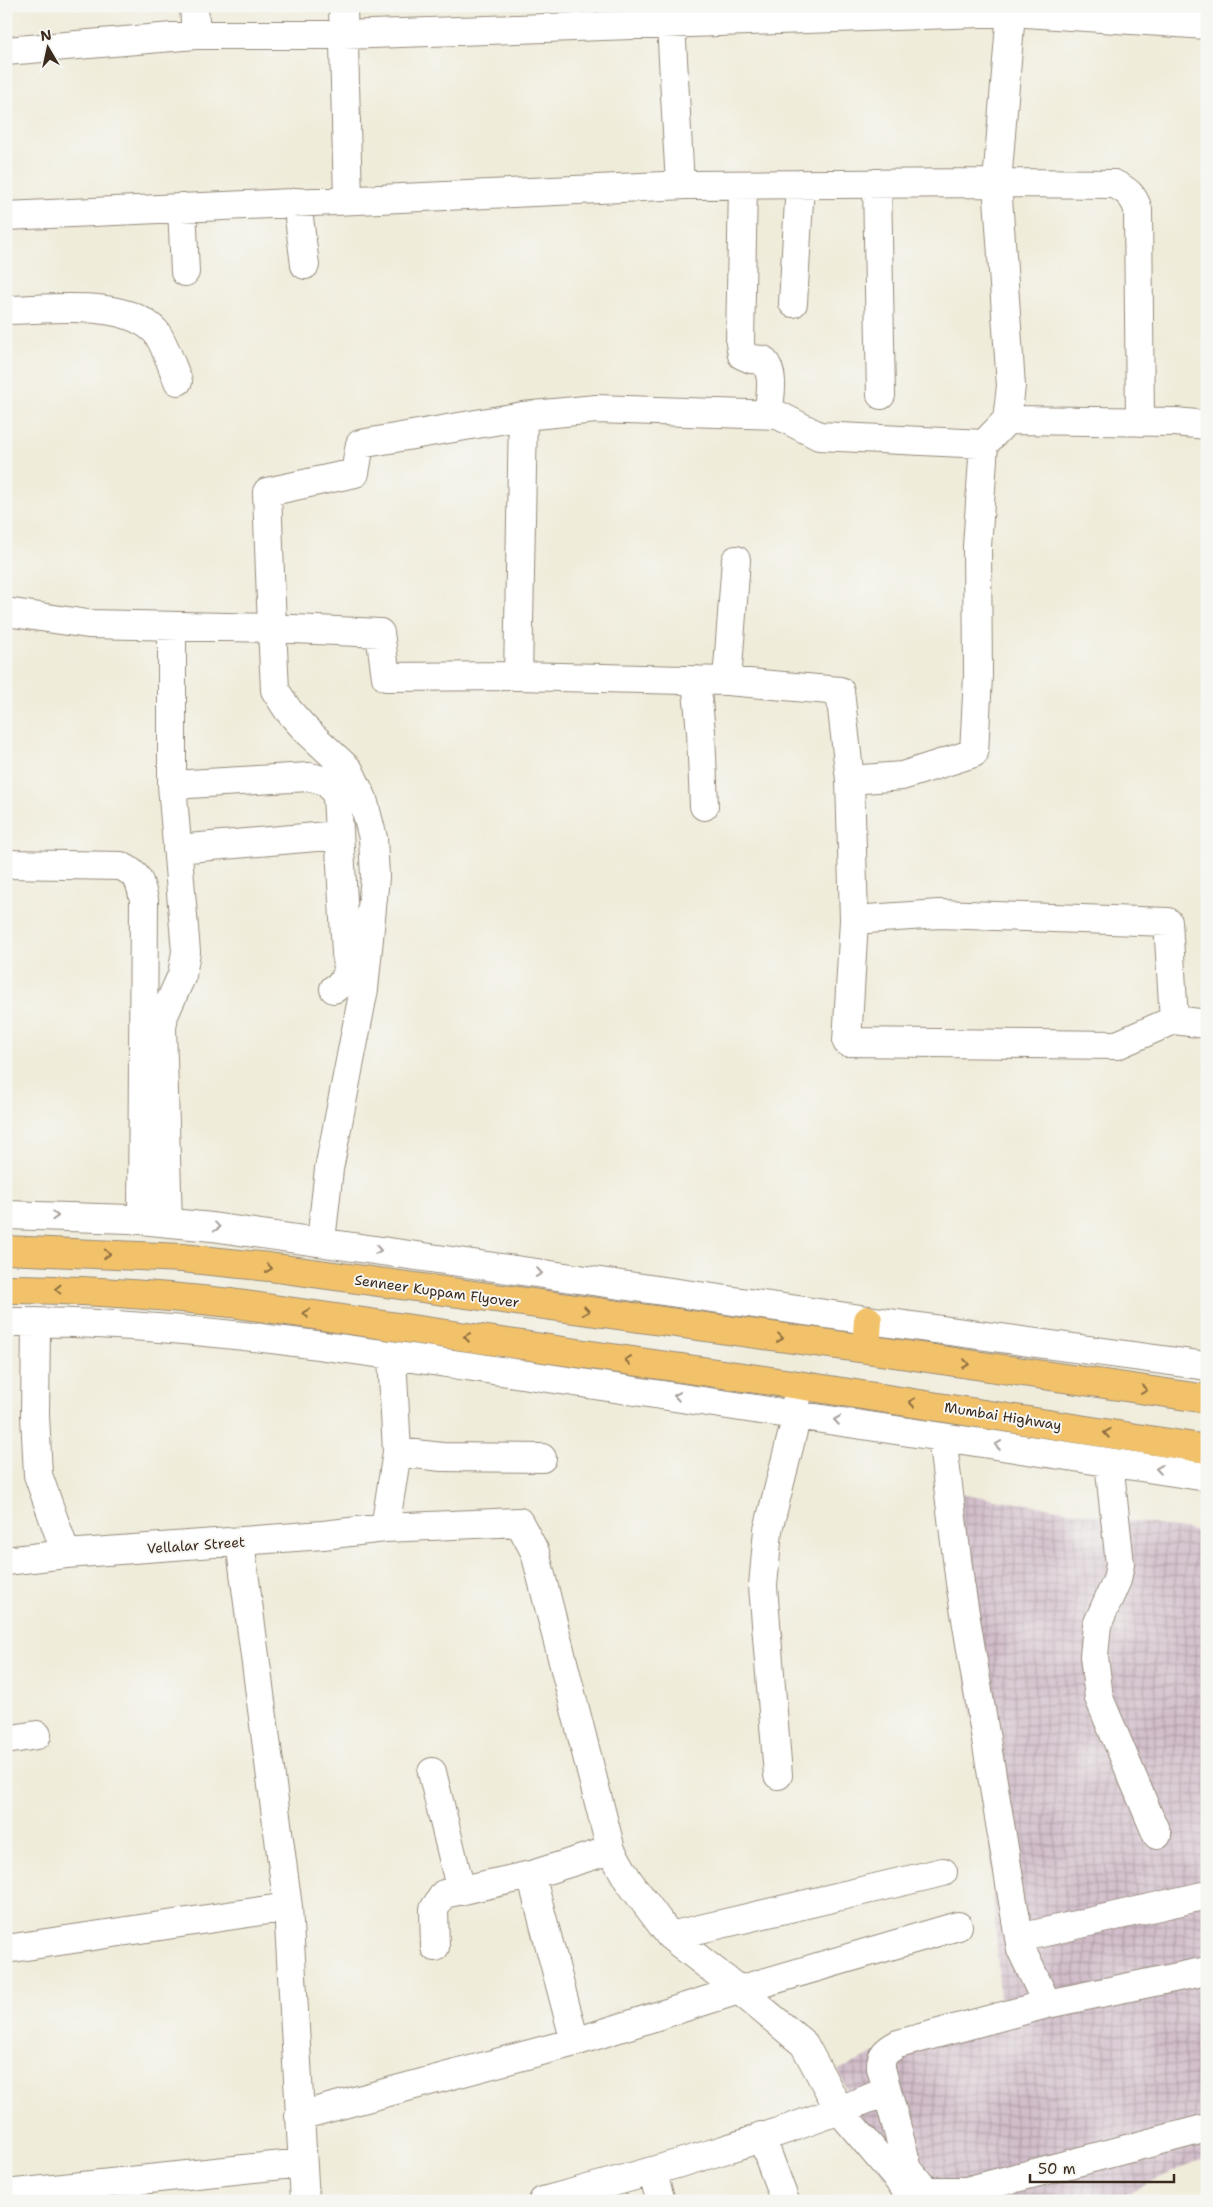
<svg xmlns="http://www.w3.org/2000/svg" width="1213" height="2207" viewBox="0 0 1213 2207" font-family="'Shantell Sans',sans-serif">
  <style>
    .industrial { fill: url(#industrial-grid) }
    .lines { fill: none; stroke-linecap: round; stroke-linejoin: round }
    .minor-casing { stroke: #968b7c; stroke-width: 30 }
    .highway-casing { stroke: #968b7c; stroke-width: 30 }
    .minor { stroke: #fff; stroke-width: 28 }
    .highway { stroke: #f2c26a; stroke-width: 28 }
    .oneway { stroke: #a79f9a }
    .oneway2 { stroke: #8d6e40 }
    .labels { text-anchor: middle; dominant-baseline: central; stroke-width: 4; stroke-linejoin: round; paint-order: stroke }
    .street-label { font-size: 14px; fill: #3b2a1e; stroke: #f6f6f2 }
  </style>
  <defs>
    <pattern id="industrial-grid" width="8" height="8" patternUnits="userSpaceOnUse" patternTransform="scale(1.25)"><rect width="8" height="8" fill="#d1bdca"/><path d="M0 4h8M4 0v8" fill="none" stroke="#ab9aa3"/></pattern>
  </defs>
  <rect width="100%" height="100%" fill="#f6f6f2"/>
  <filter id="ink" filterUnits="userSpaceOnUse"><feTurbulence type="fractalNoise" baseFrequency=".02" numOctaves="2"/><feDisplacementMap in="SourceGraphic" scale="10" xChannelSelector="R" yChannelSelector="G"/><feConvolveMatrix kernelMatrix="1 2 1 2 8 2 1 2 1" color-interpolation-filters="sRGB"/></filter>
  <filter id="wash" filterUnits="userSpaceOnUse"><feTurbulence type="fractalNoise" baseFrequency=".0096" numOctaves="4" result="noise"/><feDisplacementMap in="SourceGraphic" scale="20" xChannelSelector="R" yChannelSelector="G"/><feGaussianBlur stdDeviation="1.12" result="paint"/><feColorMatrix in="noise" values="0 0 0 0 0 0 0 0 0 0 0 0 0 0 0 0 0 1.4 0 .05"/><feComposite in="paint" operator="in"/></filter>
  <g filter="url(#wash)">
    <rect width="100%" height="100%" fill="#f0ecda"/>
    <!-- industrial -->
    <path class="industrial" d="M 939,1490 L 1207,1533 L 1207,2157 L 1111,2201 L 905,2201 L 881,2170 L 838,2070 L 1000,1999 L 990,1836 Z"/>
  </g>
  <g filter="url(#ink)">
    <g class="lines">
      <defs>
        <path id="minor" d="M 194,6 L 196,35
          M 343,6 L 348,200
          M 671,24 L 680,185
          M 6,51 L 196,35 L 343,35 L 1011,12 L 1011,6
          M 877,183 L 881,395
          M 743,185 L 740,343 L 742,355 L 751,359 L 763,360 C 776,374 770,397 768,414
          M 297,202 L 305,265
          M 182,207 L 185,272
          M 6,216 L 686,185 L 997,183 L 1011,386 L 1007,420 L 984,444
          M 793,303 L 800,184
          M 6,310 C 48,310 125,298 156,332 C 163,340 173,369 178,381
          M 1007,420 L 1175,422 L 1207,425
          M 1140,422 L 1138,210 C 1134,196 1127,190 1114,184 L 997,183 L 1011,12 L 1207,25
          M 6,612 L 88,624 L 272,628 L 275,690 L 288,710 L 305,729 L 349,770 L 363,799 L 373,838 L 375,877 L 364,989 L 329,1169 L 321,1241
          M 518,676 L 523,416
          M 696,680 L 701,732 L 704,806
          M 727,681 L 736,560
          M 850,780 L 902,776 L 974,753 L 978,676 L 977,547 L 984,444 L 819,436 L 778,415 L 596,409 L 523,416 L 360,444 L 355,473 L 267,492 L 272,628 L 380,633 L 386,677 L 518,676 L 727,681 L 840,691 L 850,780 L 854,920 L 939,914 L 1168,922 L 1174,1020 L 1207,1024
          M 172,785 L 309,777 C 324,779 331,784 337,797 L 347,970 L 345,981 L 334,989
          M 177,849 L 339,835
          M 6,864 L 121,866 C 139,875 140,881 144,900 L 142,1220
          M 854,920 L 847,1042 L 1117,1045 L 1174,1020
          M 6,1215 L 130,1219 L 212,1227 L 868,1320 L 1207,1366
          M 168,1223 L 162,1028 L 164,1015 L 182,975 L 186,952 L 172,785 L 172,626
          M 6,1322 C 175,1321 342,1348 508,1372 C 741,1406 974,1442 1207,1477
          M 36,1322 L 35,1415 L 38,1475 L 66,1554
          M 942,1437 L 960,1583 L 1019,1938 L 1021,1949 L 1047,2004
          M 397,1452 L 442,1457 L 542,1458
          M 1109,1462 L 1120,1564 L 1117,1580 L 1097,1625 L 1094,1656 L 1099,1698 L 1157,1835
          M 385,1528 L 397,1452 L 392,1356
          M 240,1542 L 288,1907 L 305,2201
          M 6,1561 L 66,1554 L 323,1535 L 385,1528 L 519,1522 L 535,1552 L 611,1850 L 628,1880 L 670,1936 L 739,1990 L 804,2044 L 840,2111 L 916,2201
          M 6,1740 L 37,1735
          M 432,1772 L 461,1891
          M 778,1775 L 763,1586 L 768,1530 L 794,1427 L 797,1395
          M 531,1875 L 575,2042
          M 670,1936 L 943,1872
          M 1019,1938 L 1207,1895
          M 435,1947 L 434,1909 L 444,1894 L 531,1875 L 611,1850
          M 6,1949 L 288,1907
          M 1207,1971 L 1047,2004 L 898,2044 C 887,2050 880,2055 881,2068 L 908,2169 L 920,2184 L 928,2191 L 966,2191 L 1207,2128
          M 299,2116 L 575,2042 L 739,1990 L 958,1926
          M 761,2136 L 785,2201
          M 652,2172 L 661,2201
          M 6,2194 L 302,2163
          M 543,2201 C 659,2170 776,2138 887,2091"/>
        <path id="highway" d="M 6,1250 L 182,1258 L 269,1267 L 866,1349 L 1207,1399
          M 6,1289 C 82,1289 156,1295 231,1303 L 798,1385 L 1207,1449
          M 866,1349 L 868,1320"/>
      </defs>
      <!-- minor casing -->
      <use href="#minor" class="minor-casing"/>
      <!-- highway casing -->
      <use href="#highway" class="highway-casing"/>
      <!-- minor -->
      <use href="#minor" class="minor"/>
      <!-- highway -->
      <use href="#highway" class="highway"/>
    </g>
    <!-- one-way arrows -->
    <defs><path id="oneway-chevron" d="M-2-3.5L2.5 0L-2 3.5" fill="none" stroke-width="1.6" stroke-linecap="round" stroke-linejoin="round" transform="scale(1.25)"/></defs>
    <g class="oneway">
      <use href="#oneway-chevron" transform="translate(55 1216) rotate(2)"/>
      <use href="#oneway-chevron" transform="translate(217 1227) rotate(7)"/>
      <use href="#oneway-chevron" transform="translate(378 1250) rotate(8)"/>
      <use href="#oneway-chevron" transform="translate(539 1273) rotate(8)"/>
      <use href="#oneway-chevron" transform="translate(677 1396) rotate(-172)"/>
      <use href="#oneway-chevron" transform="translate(837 1420) rotate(-171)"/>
      <use href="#oneway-chevron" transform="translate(998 1445) rotate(-171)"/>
      <use href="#oneway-chevron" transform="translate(1159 1469) rotate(-172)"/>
    </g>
    <g class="oneway2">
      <use href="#oneway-chevron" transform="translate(107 1254) rotate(3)"/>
      <use href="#oneway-chevron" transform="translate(269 1268) rotate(7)"/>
      <use href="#oneway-chevron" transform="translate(58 1289) rotate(-179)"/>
      <use href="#oneway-chevron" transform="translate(586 1311) rotate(8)"/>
      <use href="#oneway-chevron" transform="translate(306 1313) rotate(-172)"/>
      <use href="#oneway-chevron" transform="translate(467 1337) rotate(-172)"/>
      <use href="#oneway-chevron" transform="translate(780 1338) rotate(7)"/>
      <use href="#oneway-chevron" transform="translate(628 1360) rotate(-172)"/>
      <use href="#oneway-chevron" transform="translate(966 1364) rotate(8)"/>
      <use href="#oneway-chevron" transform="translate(1144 1390) rotate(8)"/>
      <use href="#oneway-chevron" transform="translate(912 1402) rotate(-171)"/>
      <use href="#oneway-chevron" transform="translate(1107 1433) rotate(-171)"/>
    </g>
  </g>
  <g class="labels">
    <!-- street labels -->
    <g class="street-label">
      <text transform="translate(437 1291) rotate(8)">Senneer Kuppam Flyover</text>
      <text transform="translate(1003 1416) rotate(9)">Mumbai Highway</text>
      <text transform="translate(196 1545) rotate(-4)">Vellalar Street</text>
    </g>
  </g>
  <!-- margin -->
  <rect width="1213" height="2207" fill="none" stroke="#f6f6f2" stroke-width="25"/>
  <!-- north arrow -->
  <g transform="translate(48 48) rotate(351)" stroke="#f6f6f2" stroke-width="4" paint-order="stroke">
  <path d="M0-4L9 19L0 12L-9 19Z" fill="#3b2a1e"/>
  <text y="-8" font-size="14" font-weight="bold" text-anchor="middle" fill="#3b2a1e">N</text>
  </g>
  <!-- scale -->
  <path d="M1030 2174v8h144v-8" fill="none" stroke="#3b2a1e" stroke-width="2.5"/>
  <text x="1038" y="2174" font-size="15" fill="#3b2a1e" stroke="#f6f6f2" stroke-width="4" paint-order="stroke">50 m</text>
</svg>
